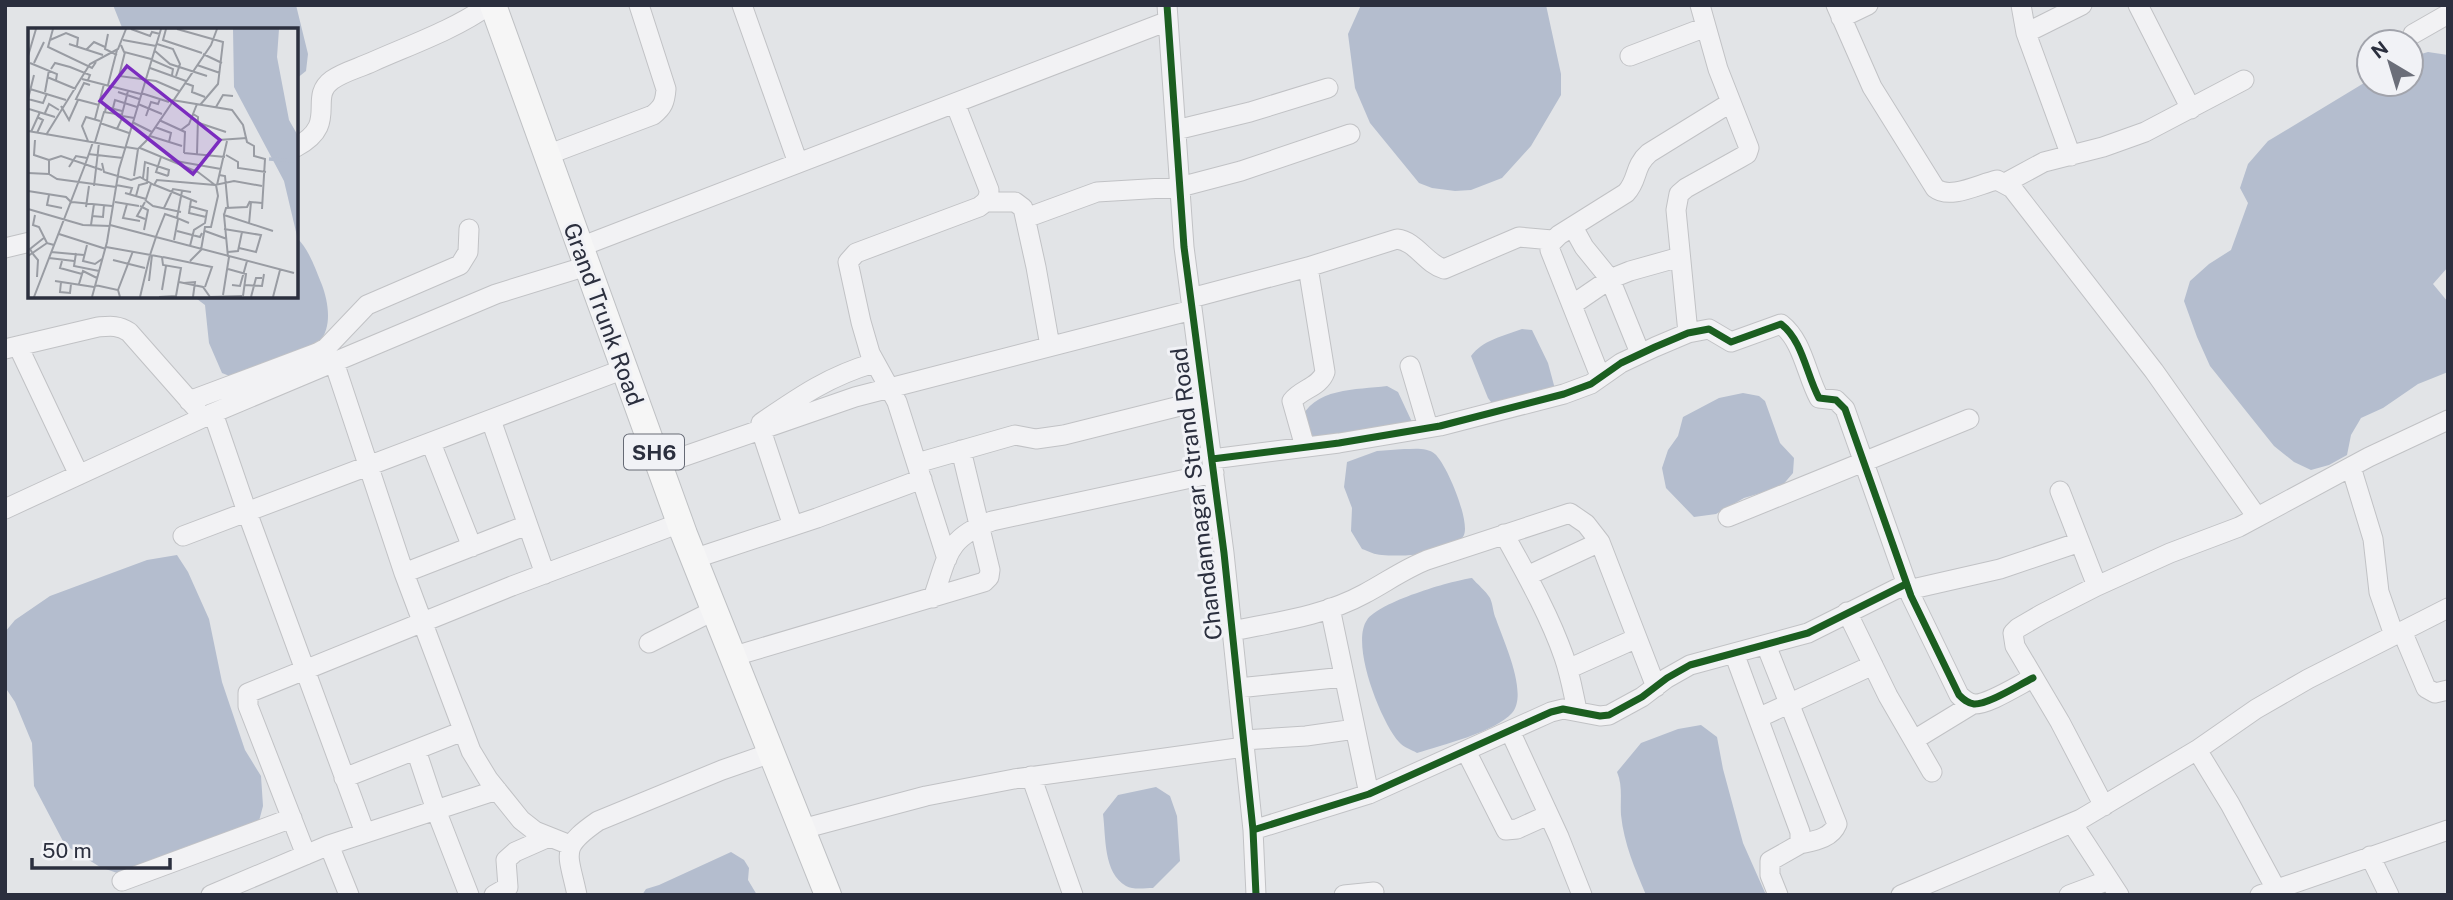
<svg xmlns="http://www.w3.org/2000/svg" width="2453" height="900" viewBox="0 0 2453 900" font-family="'Public Sans',sans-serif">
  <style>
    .water { fill: #b4bdce }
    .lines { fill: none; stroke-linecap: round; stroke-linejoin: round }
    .minor-casing { stroke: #c1c2c5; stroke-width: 21 }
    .major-casing { stroke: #bfc1c4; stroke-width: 28 }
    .minor { stroke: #f2f2f4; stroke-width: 19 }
    .major { stroke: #f6f6f6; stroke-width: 26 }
    .cycleway-casing { stroke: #f1f2f6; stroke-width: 11 }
    .cycleway { stroke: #1b5e20; stroke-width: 7 }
    .labels { text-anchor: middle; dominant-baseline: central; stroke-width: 6; stroke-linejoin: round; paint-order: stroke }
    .shield { fill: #f1f2f6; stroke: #666a75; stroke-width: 2 }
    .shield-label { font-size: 21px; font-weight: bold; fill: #2b2f3e }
    .street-label { font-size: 23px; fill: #2b2f3e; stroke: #f1f2f6 }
    .inset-river { fill: none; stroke: #b4bdce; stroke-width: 3.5 }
    .inset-road { fill: none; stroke: #999ca3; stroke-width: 2 }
    .view { fill: #7b2cbf; fill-opacity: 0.15; stroke: #7b2cbf; stroke-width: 3.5 }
    .inset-edge { fill: none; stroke: #2b2f3e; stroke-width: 3.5 }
  </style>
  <rect width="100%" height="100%" fill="#e2e4e7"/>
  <!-- water -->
  <path class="water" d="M 113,5 L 296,5 L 308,54 L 306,71 L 296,79 L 296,30 L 123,30 Z
    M 1361,5 L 1546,5 L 1561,74 L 1561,95 L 1531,146 L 1502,178 L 1471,190 L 1455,191 L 1432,188 L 1419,183 L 1370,123 L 1355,88 L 1348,34 Z
    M 2428,52 L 2448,55 L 2448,267 L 2433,284 L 2448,302 L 2448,372 L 2418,384 L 2383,408 L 2361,418 L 2351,435 L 2347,455 L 2329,465 L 2311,470 L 2294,462 L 2274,446 L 2210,366 L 2197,337 L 2184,301 L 2190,281 L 2209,264 L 2231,250 L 2248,203 L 2240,188 L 2248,164 L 2268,141 L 2369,80 L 2369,84 L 2411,84 L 2411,57 Z
    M 296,237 C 309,249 315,268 322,285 C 328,301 333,327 319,342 C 311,349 247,371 232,377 L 222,373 L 209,343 L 205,305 L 193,296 L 296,296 Z
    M 1522,329 L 1532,330 L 1548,363 L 1555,389 L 1494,406 L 1488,398 L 1471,356 C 1483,340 1503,336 1522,329 Z
    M 1387,386 L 1398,392 L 1412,422 L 1309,442 L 1300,422 C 1312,387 1357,390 1387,386 Z
    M 1743,393 L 1759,396 L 1765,401 L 1780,443 L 1794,458 L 1793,473 L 1781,487 L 1744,498 L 1716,514 L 1694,517 L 1666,488 L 1662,468 L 1668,450 L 1678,436 L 1683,417 L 1719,398 Z
    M 1404,449 C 1414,449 1427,447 1435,454 C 1447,465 1470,520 1464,535 C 1454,555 1402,557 1382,555 C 1375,555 1368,551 1362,549 L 1351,531 L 1352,508 L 1344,487 L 1347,462 L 1377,451 Z
    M 177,555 L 188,572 L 209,619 L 222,682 L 245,750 L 261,776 L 263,806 L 259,821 L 185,847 L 120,874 L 100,867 L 65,845 L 34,786 L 32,743 L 15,702 L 5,687 L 5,632 L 15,620 L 50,596 L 147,560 Z
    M 1472,578 C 1477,584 1486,591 1490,598 C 1493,604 1493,613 1496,619 C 1503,640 1529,694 1512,713 C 1495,732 1442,745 1417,753 C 1412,750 1403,747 1399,742 C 1381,722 1350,644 1367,620 C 1379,602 1450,581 1472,578 Z
    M 1701,725 L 1717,737 L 1723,769 L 1743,843 L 1766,895 L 1646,895 C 1635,869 1624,844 1621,815 C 1620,800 1623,786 1617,772 L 1641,743 L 1678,729 Z
    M 1156,787 L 1170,796 L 1177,816 L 1180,861 L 1153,888 C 1145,888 1133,890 1126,886 C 1103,873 1106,837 1103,814 L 1118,795 Z
    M 731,852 L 744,860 L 749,868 L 748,880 L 757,895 L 642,895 L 646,889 L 659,885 Z"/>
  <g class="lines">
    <defs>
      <path id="minor" d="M 742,5 L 798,163
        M 1167,5 L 1184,247 L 1224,553 L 1253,830 L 1256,895
        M 1836,5 L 1872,87 L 1935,188 C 1950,200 1979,184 1997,180 L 2012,188 L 2154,371 L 2257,517
        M 2021,5 L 2026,33 L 2071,156
        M 2138,5 L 2191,109
        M 1841,18 L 1868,5
        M 2026,33 L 2082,5
        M 2413,34 L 2448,14
        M 1630,56 L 1706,27
        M 1176,130 L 1250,112 L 1328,88
        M 296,147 C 340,124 307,98 332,80 C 343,72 359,68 372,62 C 410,45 454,30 489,5
        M 547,155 L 653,115 C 663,107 665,102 666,89 L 639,5
        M 2005,183 L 2044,162 L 2103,147 L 2145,132 L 2244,80
        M 986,202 L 1015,202 L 1023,208 L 1036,267 L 1050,346
        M 1026,218 L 1097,192 L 1180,187 L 1241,171 L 1350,134
        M 1573,227 L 1584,247 L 1610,279 L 1640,353
        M 580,247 L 1168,21
        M 5,248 L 30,242
        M 1191,298 L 1308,267 L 1397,239 C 1416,241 1426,264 1444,269 L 1519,237 L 1552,240
        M 1572,305 L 1610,279 L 1630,271 L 1680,257
        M 1688,333 L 1676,210 L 1679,194 L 1686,188 L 1740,158 L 1747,154 L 1749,148 L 1718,69 L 1700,5
        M 18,346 L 79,475
        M 5,349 L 98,327 C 111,326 118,325 129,332 L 196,408
        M 334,362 L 404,573 L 471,751 L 488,779 L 521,820 L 535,831 L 570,845
        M 1410,366 L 1428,427
        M 1600,376 L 1550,250 L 1550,244 L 1559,235 L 1626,193 C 1639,179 1633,167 1649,153 L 1730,103
        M 189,401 L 317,353 L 326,348 L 367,305 L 460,265 L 468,252 L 469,229
        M 213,413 L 247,512 L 365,833
        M 491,420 L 545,574
        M 761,423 C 799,397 829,376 874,363
        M 761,430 L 793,526
        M 431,443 L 472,547
        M 1305,447 L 1292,401 C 1301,389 1320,387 1325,372 L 1308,267
        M 1212,459 L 1339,443 L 1440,426 L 1564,394 L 1591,384 L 1621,363 L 1655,347 L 1688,333 L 1709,329 L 1731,342 L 1781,324 C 1803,341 1806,374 1819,398 L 1836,400 L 1845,409 L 1911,596 L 1959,695 C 1963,699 1967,703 1974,704 C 1988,705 2020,684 2033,678
        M 917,463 L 1015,435 L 1036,439 L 1064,435 L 1204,400
        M 659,465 L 855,397 L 1192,310
        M 2351,467 L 2373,539 L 2379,592 L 2394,635
        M 2060,491 L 2097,586
        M 5,509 L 213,413 L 496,294 L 587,266
        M 1728,517 L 1969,419
        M 1504,534 C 1526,574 1549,614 1564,657 C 1570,674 1573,692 1577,710
        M 183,536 L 624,369
        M 693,559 L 817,518 L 922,479
        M 947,559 L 897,402 L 870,353 L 861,322 L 848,262 L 856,253 L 979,207 C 986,202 989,199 989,190 L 955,103
        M 404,573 L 527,525
        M 1527,576 L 1600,542
        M 1908,590 L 2000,569 L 2080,542
        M 933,598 C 948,556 946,538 992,521 L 1214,473
        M 1330,608 L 1369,794
        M 1847,612 L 1888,696 L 1932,772
        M 1232,631 C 1276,622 1324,616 1364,594 C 1385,583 1404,569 1427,560 L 1570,513 L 1586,524 L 1600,542 L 1656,687
        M 2402,631 L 2426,688 L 2435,693 L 2448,690
        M 649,643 L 713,611
        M 1766,645 L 1837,824 C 1831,839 1813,841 1800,844
        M 1734,653 L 1800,832 L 1800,844 L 1770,861 L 1770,875 L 1778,895
        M 731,657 L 984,582 L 989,577 L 990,570 L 961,450
        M 1568,669 L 1637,638
        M 1238,688 L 1344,677
        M 1758,718 L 1873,665
        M 1510,731 L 1559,837 L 1582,895
        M 1243,740 L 1306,736 L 1355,729
        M 1914,740 L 1973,704
        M 416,750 L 436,810 L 469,895
        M 2197,750 L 2230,804 L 2276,889
        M 1466,751 L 1506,830 L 1517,829 L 1548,815
        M 1031,776 L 1073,895
        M 344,778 L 463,731
        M 2104,806 L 2060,722 L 2015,646 L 2013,633 L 2018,628 L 2042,614 L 2097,586 L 2170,553 L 2239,527 L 2369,457 L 2448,420
        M 2072,823 L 2119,895
        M 802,829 L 926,796 L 1014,779 L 1244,747
        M 1253,830 L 1369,794 L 1551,712 L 1563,709 L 1600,716 L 1609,715 L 1642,697 L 1667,678 L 1690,665 L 1808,633 L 1906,584
        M 329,845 L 349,895
        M 306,855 L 248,706 L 248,693 L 512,586 L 680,523
        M 2370,856 L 2389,895
        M 122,881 L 292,818
        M 211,895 L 329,845 L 497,790
        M 494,895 L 508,887 L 506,860 L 515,852 L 549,837
        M 577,895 C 568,852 559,848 598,821 L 722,770 L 771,753
        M 1344,895 L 1374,892
        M 1901,895 L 2081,819 L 2197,750 L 2256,709 L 2308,679 L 2448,608
        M 2069,895 L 2109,880
        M 2260,895 L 2448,830"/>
      <path id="major" d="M 493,5 L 684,534 L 828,895"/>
    </defs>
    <!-- minor casing -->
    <use href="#minor" class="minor-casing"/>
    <!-- major casing -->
    <use href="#major" class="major-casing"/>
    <!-- minor -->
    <use href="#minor" class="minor"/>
    <!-- major -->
    <use href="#major" class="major"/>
    <defs>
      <path id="cycleway" d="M 1167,5 L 1184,247 L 1224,553 L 1253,830 L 1256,895
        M 1212,459 L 1339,443 L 1440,426 L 1564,394 L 1591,384 L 1621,363 L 1655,347 L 1688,333 L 1709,329 L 1731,342 L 1781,324 C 1803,341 1806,374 1819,398 L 1836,400 L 1845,409 L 1911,596 L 1959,695 C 1963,699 1967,703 1974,704 C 1988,705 2020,684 2033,678
        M 1253,830 L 1369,794 L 1551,712 L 1563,709 L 1600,716 L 1609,715 L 1642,697 L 1667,678 L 1690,665 L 1808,633 L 1906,584"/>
    </defs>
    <!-- cycleway casing -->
    <use href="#cycleway" class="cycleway-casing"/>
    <!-- cycleway -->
    <use href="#cycleway" class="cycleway"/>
  </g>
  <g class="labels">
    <!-- shield labels -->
    <rect class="shield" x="624" y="434.5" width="60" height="35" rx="5"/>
    <g class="shield-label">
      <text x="654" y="452">SH6</text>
    </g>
    <!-- street labels -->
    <g class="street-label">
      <text transform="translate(604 314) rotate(70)">Grand Trunk Road</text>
      <text transform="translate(1196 494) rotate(-97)">Chandannagar Strand Road</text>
    </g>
  </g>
  <!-- overview -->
  <g transform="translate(28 28)">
    <rect width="270" height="270" fill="#e2e4e7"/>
    <path d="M 205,1 L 251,1 L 249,29 L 261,92 L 269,106 L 269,208 L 256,153 L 206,59 Z" fill="#b4bdce"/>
    <path class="inset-river" d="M 241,131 L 270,133"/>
    <path class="inset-road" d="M 25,1 L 20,19 L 64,40 L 68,34M 103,1 L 122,8 L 124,4 L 132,6M 138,1 L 135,12 L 174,25M 149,1 L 195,14 L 190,56 L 172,77M 80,6 L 77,21 L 89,27M 22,12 L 38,5 L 50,10 L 49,18M 95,12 L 128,18M 41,16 L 75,27M 129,16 L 145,21 L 152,36 L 148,48M 93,17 L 96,24 L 123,31M 58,22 L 66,14 L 77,19M 127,23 L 142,36 L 179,48M 97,24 L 91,48 L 128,53 L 151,63M 175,26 L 194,35M 0,28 L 8,1M 124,32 L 145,41 L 144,47M 2,35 L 29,46 L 28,52M 6,35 L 16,14M 169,37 L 192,45M 122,40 L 158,53M 23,41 L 27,35 L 42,39 L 62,47 L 60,52M 19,49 L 48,61M 54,51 L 113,66M 157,55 L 165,58 L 164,64 L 177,69M 62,57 L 56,55 L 48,71 L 71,77M 80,57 L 89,22M 2,61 L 38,72M 17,64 L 21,42M 90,64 L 111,71M 113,65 L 141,74M 0,71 L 15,75 L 19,65M 0,71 L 6,47M 144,72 L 204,82 L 215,97 L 219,114 L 226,118 L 226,128 L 237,131 L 234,181M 110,76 L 134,86M 33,78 L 41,92 L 50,72M 188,79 L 195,67 L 205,68M 85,80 L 87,72 L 109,79M 1,81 L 27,89M 77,84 L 78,79 L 94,83M 17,85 L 21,76 L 31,82M 94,86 L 100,63M 165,86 L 170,89 L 169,126M 118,88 L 123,74 L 130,76 L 132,71M 67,91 L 76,56M 131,92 L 157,104 L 156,125M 104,94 L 124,104M 168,94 L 198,104M 72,95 L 101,105M 127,99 L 143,105 L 141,114M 89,101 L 95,88 L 106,90M 153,102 L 161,96 L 169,76M 0,103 L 98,120M 3,104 L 12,84M 9,105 L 15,92 L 9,89M 18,107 L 62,36 L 90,21 L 98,1M 122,108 L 154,118M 7,112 L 6,127 L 21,132 L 21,146 L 29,151 L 88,159M 190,112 L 219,110M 60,113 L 54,98 L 58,89 L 72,93M 67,114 L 76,84 L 95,87M 98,119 L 110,121 L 118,113 L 183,17 L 189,1M 112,120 L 170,144 L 187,157 L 206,153 L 234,158M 156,125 L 197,129M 60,126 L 95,130M 198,127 L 210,134 L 210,140 L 238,144M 133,129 L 128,144 L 140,148M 21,132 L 33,128 L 74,142M 142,132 L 193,141M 74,135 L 76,144 L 103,152 L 112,149 L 126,157 L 129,152 L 187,157M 57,137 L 65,114M 41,139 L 48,128 L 59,130M 0,145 L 21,146M 191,147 L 197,148 L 200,180M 106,148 L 110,121M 115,150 L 117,134 L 141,142 L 140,148M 88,157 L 104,160 L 102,166M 127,157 L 169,174M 189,157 L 199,113M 66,158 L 71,115M 0,163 L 38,169 L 44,175M 154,163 L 149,190 L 161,195M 97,165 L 118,171 L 123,156M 21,167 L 19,177 L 34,180M 108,168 L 111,157 L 119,155 L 120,139M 117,172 L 125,178 L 153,184M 163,172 L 161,185 L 178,189M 44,174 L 84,178M 87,174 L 111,178M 117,174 L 109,188 L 117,191M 99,176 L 95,190 L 112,193M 112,178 L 120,182 L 116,202M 161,178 L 179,183 L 177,195 L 166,202 L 162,218M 58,179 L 61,158M 136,180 L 145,161 L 163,164M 0,181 L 55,197 L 82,198M 7,187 L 5,197 L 11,199 L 19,215M 196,187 L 198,180 L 219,179 L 222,173M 64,188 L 75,189 L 76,177M 221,196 L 223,174 L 234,175M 63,197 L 66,176M 82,197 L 266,245M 196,201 L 233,207 L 228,224 L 211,220M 149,203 L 172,209 L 174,205M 177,203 L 199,211M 31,206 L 78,221M 129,206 L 137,186 L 149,190M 146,212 L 150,191M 59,217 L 55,233 L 67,236 L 74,231M 78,219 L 134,229 L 135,237 L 153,240 L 148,268 L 131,269M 23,224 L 56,227M 200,224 L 210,223 L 214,204M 48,225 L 46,238 L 71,243M 5,226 L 2,221 L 17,209M 5,226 L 10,232 L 9,249M 122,227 L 129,206M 0,228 L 19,215 L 26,217M 135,229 L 184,239 L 177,259M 200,229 L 196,187 L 245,203M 21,230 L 46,233M 85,232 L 117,240M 34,233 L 32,240 L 54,246M 162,233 L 173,222 L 177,199 L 183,199 L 190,168 L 188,157M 200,241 L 218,246 L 215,268M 27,253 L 66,259M 121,253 L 124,227M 33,254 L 32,264 L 42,265 L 43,256M 151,254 L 175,259 L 182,269M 156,255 L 167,254 L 165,269M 51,256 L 55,243 L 69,250M 67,257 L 90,262 L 92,269M 204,257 L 212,258 L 219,233M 217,257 L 234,258 L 236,246M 90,262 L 105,223M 134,262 L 138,238M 195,267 L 201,229M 6,269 L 57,137M 64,269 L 79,214 L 91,141 L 133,1M 112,269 L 122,227M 181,269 L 214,268M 223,269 L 228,250 L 234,250M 245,269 L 252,242"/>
    <path class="view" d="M 99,38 L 192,112 L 165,146 L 72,73 Z"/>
    <rect width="270" height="270" class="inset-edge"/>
  </g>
  <!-- border -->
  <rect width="2453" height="900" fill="none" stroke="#2b2f3e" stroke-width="14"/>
  <!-- north arrow -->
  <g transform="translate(2390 63) rotate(322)"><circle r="33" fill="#f1f2f6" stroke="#a2a4ac" stroke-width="2"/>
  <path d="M0-5L12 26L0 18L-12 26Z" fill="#6b6e79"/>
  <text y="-10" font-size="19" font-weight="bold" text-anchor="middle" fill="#2b2f3e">N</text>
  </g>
  <!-- scale -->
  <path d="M32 858v10h138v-10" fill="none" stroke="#2b2f3e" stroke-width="3.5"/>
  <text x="42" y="858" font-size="21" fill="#2b2f3e" stroke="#f1f2f6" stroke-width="5" paint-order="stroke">50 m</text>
</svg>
